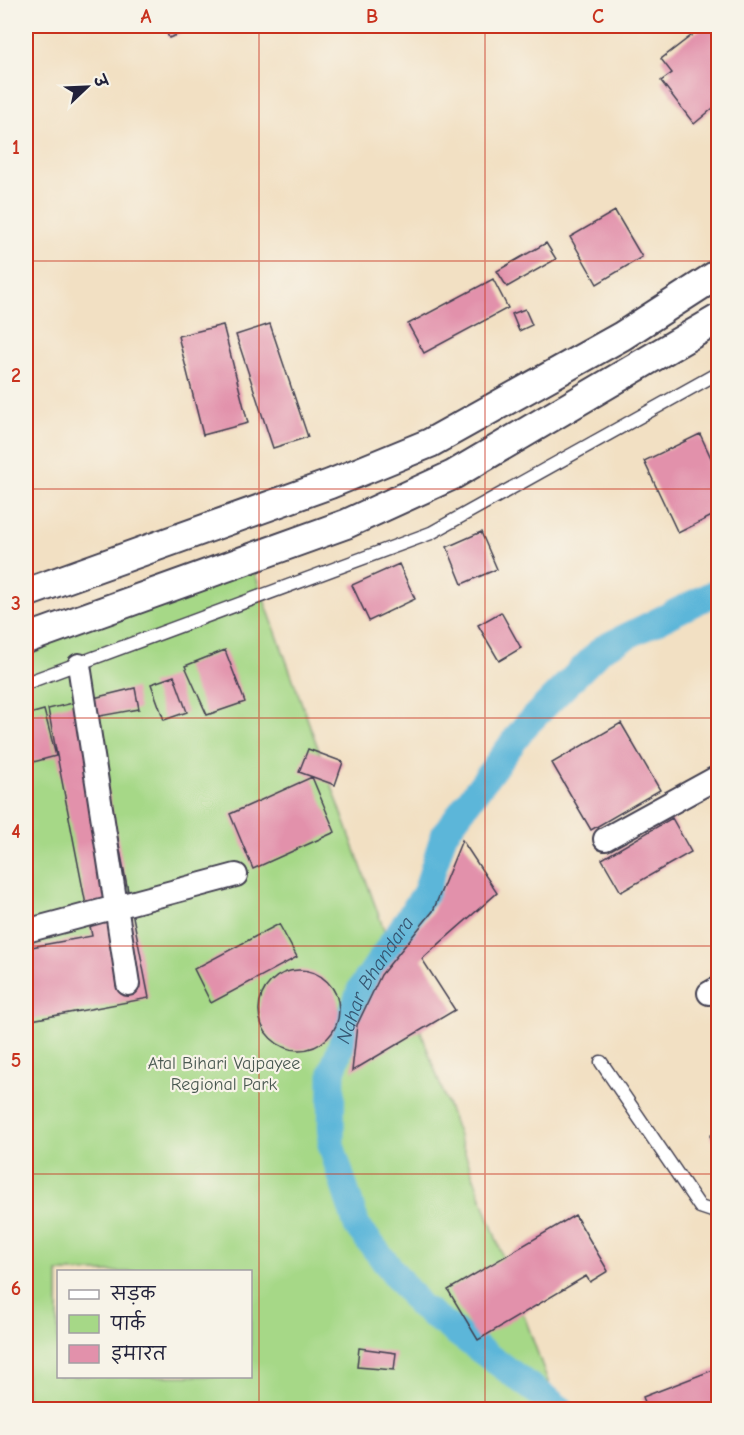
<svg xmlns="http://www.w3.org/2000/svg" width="744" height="1435" viewBox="0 0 744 1435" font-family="'Comic Neue','Playpen Sans Deva',sans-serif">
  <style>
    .green { fill: #a6d887; stroke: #647d61; stroke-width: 1.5; fill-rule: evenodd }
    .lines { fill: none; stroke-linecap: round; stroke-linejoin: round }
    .canal { stroke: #5cb6d9; stroke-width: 27 }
    .building { fill: #e291ab }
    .service-casing { stroke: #413e4f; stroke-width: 15 }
    .minor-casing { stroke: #413e4f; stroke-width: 26 }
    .tertiary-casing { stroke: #413e4f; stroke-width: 32 }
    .service { stroke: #fff; stroke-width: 12 }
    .minor { stroke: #fff; stroke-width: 22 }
    .tertiary { stroke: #fff; stroke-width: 28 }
    .grid { fill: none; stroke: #c8321e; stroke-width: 1.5; stroke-opacity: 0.55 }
    .labels { text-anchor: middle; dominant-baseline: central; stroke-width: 4.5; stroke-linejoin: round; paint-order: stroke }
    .park-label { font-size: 18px; fill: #4a5952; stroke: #f7f3e8 }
    .water-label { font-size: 20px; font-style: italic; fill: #365672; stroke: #f7f3e8 }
    .neatline { fill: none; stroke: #c8321e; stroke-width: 2 }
    .grid-label { font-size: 20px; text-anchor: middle; font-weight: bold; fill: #c8321e }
  </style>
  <rect width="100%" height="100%" fill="#f7f3e8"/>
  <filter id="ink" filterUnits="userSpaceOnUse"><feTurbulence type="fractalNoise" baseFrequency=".0167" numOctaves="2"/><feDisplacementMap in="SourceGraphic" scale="12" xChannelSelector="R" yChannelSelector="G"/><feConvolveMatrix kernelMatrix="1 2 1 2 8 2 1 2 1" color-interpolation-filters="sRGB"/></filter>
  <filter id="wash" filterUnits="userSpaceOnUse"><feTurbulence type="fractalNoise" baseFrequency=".008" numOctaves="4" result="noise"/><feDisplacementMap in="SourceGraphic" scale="24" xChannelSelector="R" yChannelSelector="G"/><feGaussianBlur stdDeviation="1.35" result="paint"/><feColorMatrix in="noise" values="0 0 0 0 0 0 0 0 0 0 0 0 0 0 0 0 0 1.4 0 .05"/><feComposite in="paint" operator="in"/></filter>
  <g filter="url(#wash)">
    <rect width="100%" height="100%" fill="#f2e0c3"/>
    <!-- green -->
    <path class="green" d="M 249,558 L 558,1409 L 26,1409 L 26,638 ZM 58,1272 L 250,1272 L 250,1376 L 58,1376 Z"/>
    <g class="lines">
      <!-- canal -->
      <path class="canal" id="s1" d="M 562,1410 L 420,1306 L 357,1226 L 331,1145 L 332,1072 L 360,990 L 426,892 L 444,834 L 526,725 L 603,648 L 718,591"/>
    </g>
    <g id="blocks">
      <!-- building -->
      <path class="building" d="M 164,26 L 199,26 L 169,38 Z
        M 704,26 L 718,26 L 718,104 L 694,124 L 661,81 L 672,73 L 661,59 Z
        M 615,211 L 642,257 L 597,284 L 570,237 Z
        M 546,243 L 556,259 L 507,287 L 497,271 Z
        M 493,279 L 508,308 L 424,353 L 408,324 Z
        M 525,309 L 532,325 L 519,331 L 512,314 Z
        M 270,324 L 308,437 L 273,448 L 236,335 Z
        M 223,325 L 248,423 L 203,435 L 178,336 Z
        M 700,434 L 718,473 L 718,513 L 678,533 L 644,461 Z
        M 481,532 L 497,569 L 462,584 L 447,547 Z
        M 399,564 L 415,599 L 369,621 L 352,585 Z
        M 501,612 L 521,648 L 499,661 L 478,625 Z
        M 225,650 L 245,702 L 207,715 L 185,666 Z
        M 174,676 L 187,712 L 164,720 L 151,684 Z
        M 135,688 L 139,709 L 94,717 L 149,998 L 26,1021 L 26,948 L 92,936 L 48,709 Z
        M 44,710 L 56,756 L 26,764 L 26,715 Z
        M 621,723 L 660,790 L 591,830 L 552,763 Z
        M 308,749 L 343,762 L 335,785 L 299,772 Z
        M 312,777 L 335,832 L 253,869 L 230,814 Z
        M 672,818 L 691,852 L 621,892 L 602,859 Z
        M 462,840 L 497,893 L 422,959 L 455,1010 L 352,1071 L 357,1025 L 381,975 L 433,911 Z
        M 279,924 L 297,957 L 211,1003 L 194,969 Z
        M259 1010a40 40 0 1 1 80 0a40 40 0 1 1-80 0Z
        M 718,1130 L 718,1149 L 710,1136 Z
        M 575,1215 L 608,1271 L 590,1282 L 586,1276 L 478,1340 L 448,1290 Z
        M 359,1348 L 396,1353 L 394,1370 L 357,1367 Z
        M 718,1368 L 718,1410 L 648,1410 L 643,1397 Z"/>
    </g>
  </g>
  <g filter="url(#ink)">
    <use href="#blocks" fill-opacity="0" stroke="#413e4f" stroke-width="1.5"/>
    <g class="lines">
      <defs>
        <path id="service" d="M 26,683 L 431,533 L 718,373
          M 601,1062 L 700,1207 L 718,1213"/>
        <path id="minor" d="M 79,665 L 128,984
          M 605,839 L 718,777
          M 26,931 L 236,875
          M 709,993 L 718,988"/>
        <path id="tertiary" d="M 26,593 L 330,484 L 430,443 L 622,336 L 718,274
          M 26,639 L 346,524 L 453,475 L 718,319"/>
      </defs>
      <!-- service casing -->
      <use href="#service" class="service-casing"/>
      <!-- minor casing -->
      <use href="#minor" class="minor-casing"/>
      <!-- tertiary casing -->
      <use href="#tertiary" class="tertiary-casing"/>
      <!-- service -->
      <use href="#service" class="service"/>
      <!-- minor -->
      <use href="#minor" class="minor"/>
      <!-- tertiary -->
      <use href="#tertiary" class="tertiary"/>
    </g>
  </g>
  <!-- grid -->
  <path class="grid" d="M 259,26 L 259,1410M 485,26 L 485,1410M 26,261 L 718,261M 26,489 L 718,489M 26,718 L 718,718M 26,946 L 718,946M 26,1174 L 718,1174"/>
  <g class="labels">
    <!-- park labels -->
    <g class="park-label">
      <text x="224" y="1063">Atal Bihari Vajpayee<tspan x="224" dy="21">Regional Park</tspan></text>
    </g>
    <!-- water labels -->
    <g class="water-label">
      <text stroke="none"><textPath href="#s1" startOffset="538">Nahar Bhandara</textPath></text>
    </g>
  </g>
  <!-- margin -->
  <rect width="744" height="1435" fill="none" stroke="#f7f3e8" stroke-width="66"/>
  <!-- legend -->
  <rect x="57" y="1270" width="195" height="108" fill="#f7f3e8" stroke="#a29fa3" stroke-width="1.5"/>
  <rect x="69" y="1290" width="30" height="9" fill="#ffffff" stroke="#a29fa3" stroke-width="1.5"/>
  <text x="111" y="1300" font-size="18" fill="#22223b">सड़क</text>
  <rect x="69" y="1315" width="30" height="18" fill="#a6d887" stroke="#a29fa3" stroke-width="1.5"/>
  <text x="111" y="1330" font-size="18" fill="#22223b">पार्क</text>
  <rect x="69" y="1345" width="30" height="18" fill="#e291ab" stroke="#a29fa3" stroke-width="1.5"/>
  <text x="111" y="1360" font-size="18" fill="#22223b">इमारत</text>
  <!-- north arrow -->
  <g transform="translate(87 87) rotate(67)" stroke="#f7f3e8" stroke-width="4.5" paint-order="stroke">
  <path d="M0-4.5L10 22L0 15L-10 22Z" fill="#22223b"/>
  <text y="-9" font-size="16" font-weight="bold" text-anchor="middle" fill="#22223b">उ</text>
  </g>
  <rect x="33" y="33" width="678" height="1369" class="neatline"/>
  <g class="grid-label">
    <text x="146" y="23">A</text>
    <text x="372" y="23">B</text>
    <text x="598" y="23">C</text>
    <text x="16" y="154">1</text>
    <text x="16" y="382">2</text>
    <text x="16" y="610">3</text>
    <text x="16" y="838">4</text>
    <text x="16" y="1067">5</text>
    <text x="16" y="1295">6</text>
  </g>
</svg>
